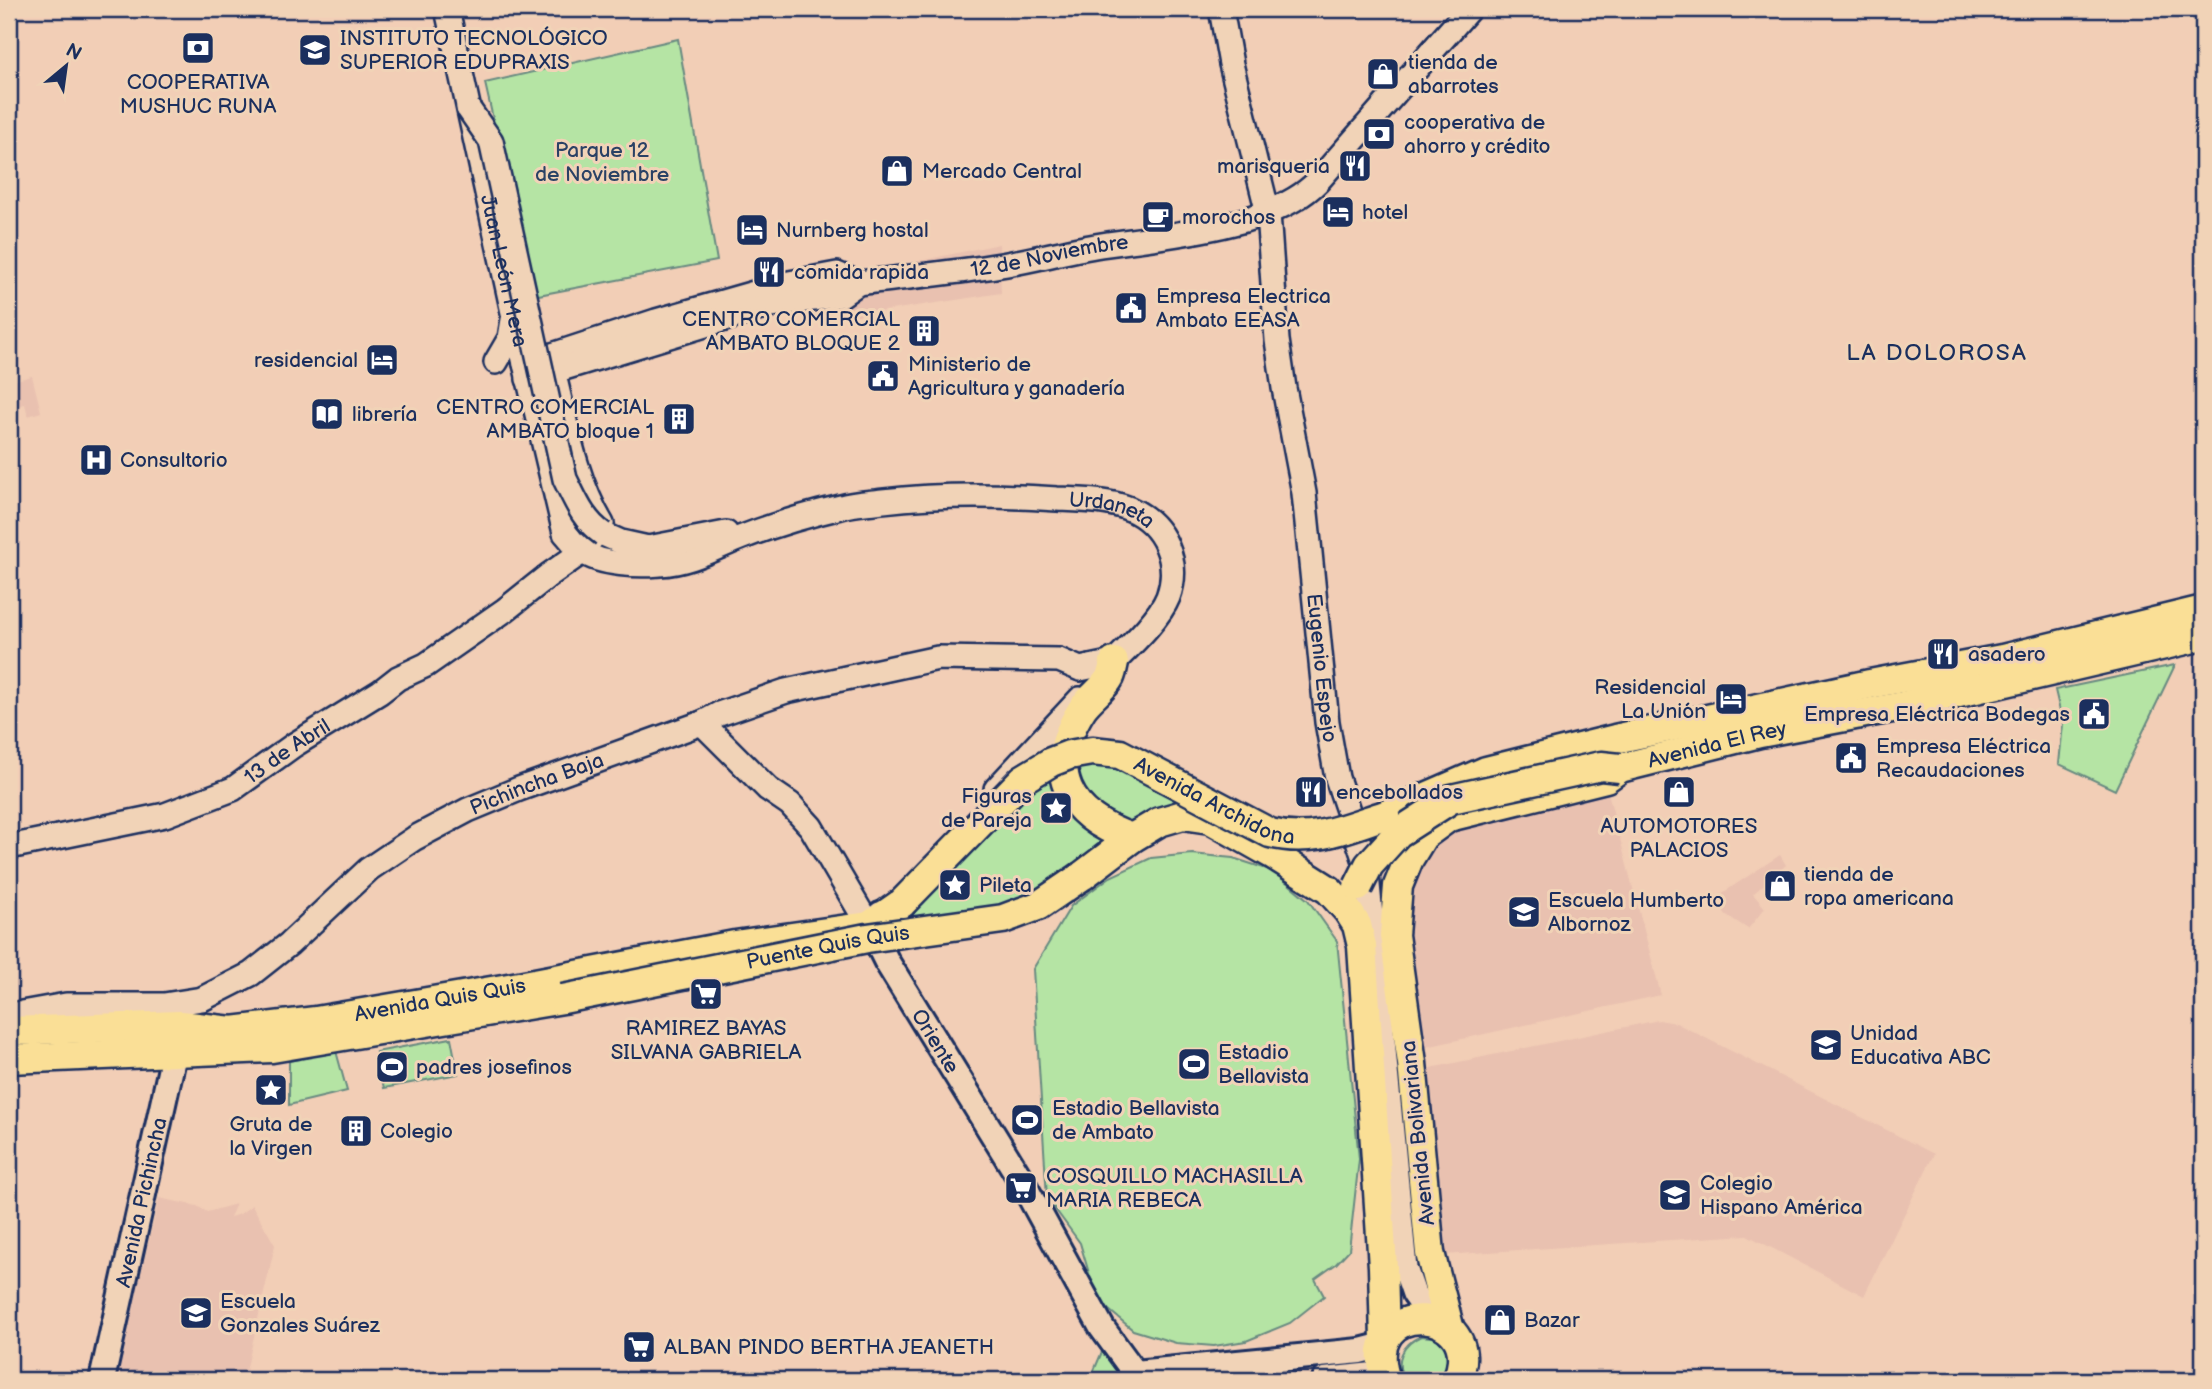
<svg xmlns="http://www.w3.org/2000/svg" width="2212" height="1389" viewBox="0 0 2212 1389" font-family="'Balsamiq Sans',sans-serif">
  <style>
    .built { fill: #e9c1b0 }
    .green { fill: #b5e4a4; stroke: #688a81; stroke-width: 2 }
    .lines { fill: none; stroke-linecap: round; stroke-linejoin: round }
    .tertiary-casing { stroke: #1b2f5e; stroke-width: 28 }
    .secondary-casing { stroke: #1b2f5e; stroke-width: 30 }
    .primary-casing { stroke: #1b2f5e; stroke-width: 33 }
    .tertiary { stroke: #f1d3b7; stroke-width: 23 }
    .secondary { stroke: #f1d3b7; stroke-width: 24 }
    .primary { stroke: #fadf96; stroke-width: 28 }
    .tertiary-bridge-casing { stroke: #1b2f5e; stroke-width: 28; stroke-linecap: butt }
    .primary-bridge-casing { stroke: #1b2f5e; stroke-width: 33; stroke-linecap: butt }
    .tertiary-bridge { stroke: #f1d3b7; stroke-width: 23 }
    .primary-bridge { stroke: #fadf96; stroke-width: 28 }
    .labels { text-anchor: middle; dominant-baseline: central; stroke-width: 6; stroke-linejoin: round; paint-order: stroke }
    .poi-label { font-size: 21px; fill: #1b2f5e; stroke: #f1d3b7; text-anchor: start }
    .park-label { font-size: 21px; fill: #2a4165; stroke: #f1d3b7 }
    .street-label { font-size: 21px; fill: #1b2f5e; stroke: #f1d3b7 }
    .neighbourhood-label { font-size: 23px; letter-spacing: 2px; fill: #1b2f5e; stroke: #f1d3b7 }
  </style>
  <rect width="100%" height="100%" fill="#f2ceb6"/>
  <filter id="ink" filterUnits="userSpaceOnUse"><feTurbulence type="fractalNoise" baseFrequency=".0143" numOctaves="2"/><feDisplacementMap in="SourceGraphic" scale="14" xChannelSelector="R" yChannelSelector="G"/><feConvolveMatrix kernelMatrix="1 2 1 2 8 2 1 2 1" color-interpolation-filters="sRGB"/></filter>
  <g filter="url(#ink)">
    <!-- built -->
    <path class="built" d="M 999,244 L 1001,293 L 839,318 L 831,280 Z
      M 32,376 L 41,412 L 28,416 L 25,404 L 9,407 L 9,382 Z
      M 1607,789 L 1661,995 L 1417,1049 L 1407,935 L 1410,889 L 1421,864 L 1432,845 L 1455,829 Z
      M 1780,855 L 1786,865 L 1753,894 L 1765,908 L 1748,929 L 1725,914 L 1718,896 Z
      M 1659,1020 L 1676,1023 L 1934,1154 L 1864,1296 L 1747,1235 L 1444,1255 L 1421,1070 Z
      M 159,1198 L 197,1206 L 207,1212 L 236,1204 L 230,1217 L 240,1214 L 252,1205 L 275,1245 L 244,1380 L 116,1380 Z"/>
    <!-- green -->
    <path class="green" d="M 678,39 L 717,261 L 533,296 L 485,83 Z
      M 2175,665 L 2115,790 L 2059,764 L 2063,724 L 2055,690 Z
      M 1110,762 L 1237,826 L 1160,812 L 1037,899 L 966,918 L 896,918 L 1053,770 Z
      M 1192,854 L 1233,858 L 1273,871 L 1308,900 L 1337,941 L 1359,1159 L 1349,1250 L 1336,1264 L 1315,1279 L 1324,1296 L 1290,1323 L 1246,1341 L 1214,1346 L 1176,1343 L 1133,1330 L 1097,1300 L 1080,1243 L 1047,1198 L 1033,969 L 1071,906 L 1110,877 L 1151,858 Z
      M 451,1038 L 458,1074 L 384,1088 L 376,1052 Z
      M 336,1051 L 347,1091 L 289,1105 L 289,1061 Z
      M 1421,1336 L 1441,1338 L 1449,1344 L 1452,1380 L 1405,1380 C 1393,1361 1403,1344 1421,1336 Z
      M 1104,1347 L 1124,1372 L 1107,1380 L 1090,1380 Z"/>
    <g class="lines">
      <defs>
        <g id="tertiary">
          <path id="s1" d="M 447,9 L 514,317 L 565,533 C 571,539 576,548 583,552 C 601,565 639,566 660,564 C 688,563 715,548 740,538 C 773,525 807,515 841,507 C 855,503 869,503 883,501 C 941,494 999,495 1057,499 C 1081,500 1108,500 1130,509 C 1164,524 1181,562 1168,597 C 1158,622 1122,653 1103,673"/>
          <path id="s2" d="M 1221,9 L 1231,64 L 1268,213 L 1277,340 L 1284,388 L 1304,493 L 1327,722 L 1337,778 L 1366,864 L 1405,1268 L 1414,1294 L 1433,1320"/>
          <path d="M 496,362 L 510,338 L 513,320"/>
          <path d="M 525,364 L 656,321 L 789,283 L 837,274 L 858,283"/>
          <path id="s3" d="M 528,379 L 771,305 L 841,295 L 858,283 C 906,277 954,273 1001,265 C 1033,260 1064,251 1095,246 C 1159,236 1271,229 1317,182 L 1469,9"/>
          <path d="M 603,534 L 621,542 L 648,548 L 726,533"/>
          <path d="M 702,723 L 768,789 L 790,804 L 811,827 L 869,926 L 880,914"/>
          <path d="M 996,789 L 1080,699"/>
          <path id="s4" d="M 9,847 L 165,815 L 233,789 L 294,745 L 380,692 L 398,678 L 426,665 L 505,610 L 549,575 L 582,552 L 602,524 C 575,479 566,423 553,371"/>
          <path id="s5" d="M 9,1019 L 16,1014 L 66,1005 L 164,1005 L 202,999 L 251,974 L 289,944 L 369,869 L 415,838 L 468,810 L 519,789 L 702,723 L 719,714 L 786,691 L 938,658 L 1059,660 L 1080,669 L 1114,662"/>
        </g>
        <g id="secondary">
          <path id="s6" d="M 869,926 L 887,962 L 1021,1180 L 1102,1328 L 1135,1373 L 1142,1380"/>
          <path d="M 1135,1373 L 1360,1351 L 1383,1345"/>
          <path id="s7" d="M 102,1380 L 178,1036"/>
          <path d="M 1325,1380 L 1373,1375 L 1385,1380"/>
        </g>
        <g id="primary">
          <path d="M 1114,662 C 1113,667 1112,673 1110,677 C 1104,689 1089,698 1082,709 C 1043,770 1067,816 1132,838"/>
          <path d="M 1385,815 L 1486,771 L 1615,739 L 1870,684 L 2002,659 L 2203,610"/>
          <path d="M 1082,876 L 1132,838 L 1159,822 L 1183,815 L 1210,819 L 1272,854 L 1329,890 L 1348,911 L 1357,925 L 1362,946 L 1383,1267 L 1385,1340"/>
          <path id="s8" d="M 9,1031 L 180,1025 L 232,1031 L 316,1021 L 503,989 L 735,945 L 869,926 L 902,903"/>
          <path d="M 9,1059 L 272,1048 L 563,999"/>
          <path id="s9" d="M 1450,1330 L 1430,1253 L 1428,1232 L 1412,1063 L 1394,935 L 1398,886 L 1409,859 L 1423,836 L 1449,817 L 1606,778 L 1620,768 L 1760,733 L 1903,706 L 2203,636"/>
          <path d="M 1386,1380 C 1357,1294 1489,1304 1457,1380"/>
        </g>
      </defs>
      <!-- tertiary casing -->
      <use href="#tertiary" class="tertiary-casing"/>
      <!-- secondary casing -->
      <use href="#secondary" class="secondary-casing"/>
      <!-- primary casing -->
      <use href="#primary" class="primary-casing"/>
      <!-- tertiary -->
      <use href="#tertiary" class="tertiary"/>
      <!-- secondary -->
      <use href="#secondary" class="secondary"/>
      <!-- primary -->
      <use href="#primary" class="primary"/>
      <defs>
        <path id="tertiary-bridge" d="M 468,108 L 491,141 L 565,479 C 576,501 583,520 603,534"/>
        <g id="primary-bridge">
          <path d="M 1358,887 L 1369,865 L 1398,833 L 1451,799 L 1601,766 L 1620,768"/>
          <path id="s10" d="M 902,903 L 1023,779 L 1051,762 L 1069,755 L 1092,751 L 1120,754 L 1270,833 C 1312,844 1345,828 1385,815"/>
          <path id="s11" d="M 563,999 L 867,938 L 1003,919 L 1038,906 L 1082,876"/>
        </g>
      </defs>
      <!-- tertiary-bridge casing -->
      <use href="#tertiary-bridge" class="tertiary-bridge-casing"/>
      <!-- primary-bridge casing -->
      <use href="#primary-bridge" class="primary-bridge-casing"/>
      <!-- tertiary-bridge -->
      <use href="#tertiary-bridge" class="tertiary-bridge"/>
      <!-- primary-bridge -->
      <use href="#primary-bridge" class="primary-bridge"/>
    </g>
  </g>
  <!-- icons -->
  <defs>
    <symbol id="bank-square" viewBox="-11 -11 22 22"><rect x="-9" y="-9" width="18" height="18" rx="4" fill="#1b2f5e" stroke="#f1d3b7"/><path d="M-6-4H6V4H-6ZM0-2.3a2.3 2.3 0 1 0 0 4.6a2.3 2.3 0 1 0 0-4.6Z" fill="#fff"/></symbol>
    <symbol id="university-square" viewBox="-11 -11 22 22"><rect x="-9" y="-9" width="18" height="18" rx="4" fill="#1b2f5e" stroke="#f1d3b7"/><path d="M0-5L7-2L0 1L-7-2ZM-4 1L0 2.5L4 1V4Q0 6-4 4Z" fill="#fff"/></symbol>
    <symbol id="shop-square" viewBox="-11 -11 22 22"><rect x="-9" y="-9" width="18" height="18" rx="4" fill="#1b2f5e" stroke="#f1d3b7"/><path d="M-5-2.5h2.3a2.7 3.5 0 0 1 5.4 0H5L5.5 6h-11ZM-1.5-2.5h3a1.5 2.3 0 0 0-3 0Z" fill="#fff"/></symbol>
    <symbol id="restaurant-square" viewBox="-11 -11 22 22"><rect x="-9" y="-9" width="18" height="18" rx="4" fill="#1b2f5e" stroke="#f1d3b7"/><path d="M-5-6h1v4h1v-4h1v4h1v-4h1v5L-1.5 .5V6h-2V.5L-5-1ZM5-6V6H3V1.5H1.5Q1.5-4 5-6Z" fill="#fff"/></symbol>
    <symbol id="hotel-square" viewBox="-11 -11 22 22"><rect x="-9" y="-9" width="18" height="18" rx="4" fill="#1b2f5e" stroke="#f1d3b7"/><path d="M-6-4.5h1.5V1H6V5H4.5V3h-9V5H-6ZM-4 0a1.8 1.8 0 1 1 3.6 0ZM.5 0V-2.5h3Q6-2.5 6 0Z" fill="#fff"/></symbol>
    <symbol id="cafe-square" viewBox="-11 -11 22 22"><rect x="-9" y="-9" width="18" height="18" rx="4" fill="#1b2f5e" stroke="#f1d3b7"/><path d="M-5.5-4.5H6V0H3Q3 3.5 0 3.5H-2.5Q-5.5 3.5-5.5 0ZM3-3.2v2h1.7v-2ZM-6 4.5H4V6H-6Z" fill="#fff"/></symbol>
    <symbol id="civic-square" viewBox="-11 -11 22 22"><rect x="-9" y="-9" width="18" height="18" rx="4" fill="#1b2f5e" stroke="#f1d3b7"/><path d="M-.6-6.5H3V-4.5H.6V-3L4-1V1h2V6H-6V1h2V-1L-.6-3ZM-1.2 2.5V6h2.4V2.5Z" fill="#fff"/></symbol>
    <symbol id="building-square" viewBox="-11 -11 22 22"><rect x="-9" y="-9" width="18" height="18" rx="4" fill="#1b2f5e" stroke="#f1d3b7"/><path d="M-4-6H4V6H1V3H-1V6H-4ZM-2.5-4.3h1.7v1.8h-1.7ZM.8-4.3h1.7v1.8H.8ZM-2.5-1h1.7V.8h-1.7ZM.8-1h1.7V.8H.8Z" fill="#fff"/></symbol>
    <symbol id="library-square" viewBox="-11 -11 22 22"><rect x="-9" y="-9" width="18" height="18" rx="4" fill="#1b2f5e" stroke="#f1d3b7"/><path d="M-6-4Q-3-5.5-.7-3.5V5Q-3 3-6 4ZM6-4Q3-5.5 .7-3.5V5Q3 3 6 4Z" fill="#fff"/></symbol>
    <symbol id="hospital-square" viewBox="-11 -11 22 22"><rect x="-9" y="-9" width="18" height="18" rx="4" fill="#1b2f5e" stroke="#f1d3b7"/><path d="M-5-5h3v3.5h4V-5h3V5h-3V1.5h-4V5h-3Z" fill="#fff"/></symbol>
    <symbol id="sight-square" viewBox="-11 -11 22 22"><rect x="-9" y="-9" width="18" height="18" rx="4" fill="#1b2f5e" stroke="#f1d3b7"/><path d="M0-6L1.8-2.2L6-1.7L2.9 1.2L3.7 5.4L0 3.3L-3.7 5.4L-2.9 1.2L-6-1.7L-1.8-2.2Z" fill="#fff"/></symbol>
    <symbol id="school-square" viewBox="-11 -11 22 22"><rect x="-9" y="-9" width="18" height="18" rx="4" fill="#1b2f5e" stroke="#f1d3b7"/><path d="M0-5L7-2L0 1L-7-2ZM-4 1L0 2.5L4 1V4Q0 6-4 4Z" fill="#fff"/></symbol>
    <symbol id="supermarket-square" viewBox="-11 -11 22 22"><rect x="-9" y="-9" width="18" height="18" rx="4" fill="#1b2f5e" stroke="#f1d3b7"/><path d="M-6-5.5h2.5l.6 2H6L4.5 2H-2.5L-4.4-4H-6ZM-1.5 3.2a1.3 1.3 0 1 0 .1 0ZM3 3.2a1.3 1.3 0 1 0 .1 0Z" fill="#fff"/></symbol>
    <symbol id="stadium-square" viewBox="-11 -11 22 22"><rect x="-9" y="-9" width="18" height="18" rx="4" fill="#1b2f5e" stroke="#f1d3b7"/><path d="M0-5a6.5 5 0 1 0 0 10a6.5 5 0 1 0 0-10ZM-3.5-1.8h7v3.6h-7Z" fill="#fff"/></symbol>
  </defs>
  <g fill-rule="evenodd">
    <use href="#bank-square" x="179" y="29" width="38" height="38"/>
    <use href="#university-square" x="296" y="31" width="38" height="38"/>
    <use href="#shop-square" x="1364" y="55" width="38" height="38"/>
    <use href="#bank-square" x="1360" y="115" width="38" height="38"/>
    <use href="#restaurant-square" x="1336" y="147" width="38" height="38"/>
    <use href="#shop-square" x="878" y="152" width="38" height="38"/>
    <use href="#hotel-square" x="1319" y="193" width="38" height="38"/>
    <use href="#cafe-square" x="1139" y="198" width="38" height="38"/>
    <use href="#hotel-square" x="733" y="211" width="38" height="38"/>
    <use href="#restaurant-square" x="750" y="253" width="38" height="38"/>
    <use href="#civic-square" x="1112" y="289" width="38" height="38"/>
    <use href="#building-square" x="905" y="312" width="38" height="38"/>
    <use href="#hotel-square" x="363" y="341" width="38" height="38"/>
    <use href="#civic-square" x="864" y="357" width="38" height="38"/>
    <use href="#library-square" x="308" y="395" width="38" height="38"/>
    <use href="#building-square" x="660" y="400" width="38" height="38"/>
    <use href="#hospital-square" x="77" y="441" width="38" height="38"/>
    <use href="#restaurant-square" x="1924" y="635" width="38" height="38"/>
    <use href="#hotel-square" x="1712" y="680" width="38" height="38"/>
    <use href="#civic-square" x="2075" y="695" width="38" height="38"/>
    <use href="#civic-square" x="1832" y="739" width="38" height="38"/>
    <use href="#restaurant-square" x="1292" y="773" width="38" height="38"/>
    <use href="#shop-square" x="1660" y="773" width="38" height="38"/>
    <use href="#sight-square" x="1037" y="789" width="38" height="38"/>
    <use href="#sight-square" x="936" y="866" width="38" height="38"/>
    <use href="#shop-square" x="1761" y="867" width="38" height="38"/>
    <use href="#school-square" x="1505" y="893" width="38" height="38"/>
    <use href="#supermarket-square" x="687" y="975" width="38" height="38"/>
    <use href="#school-square" x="1807" y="1026" width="38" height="38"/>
    <use href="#stadium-square" x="1175" y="1045" width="38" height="38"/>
    <use href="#stadium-square" x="373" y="1048" width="38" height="38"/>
    <use href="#sight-square" x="252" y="1071" width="38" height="38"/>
    <use href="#stadium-square" x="1008" y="1101" width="38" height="38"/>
    <use href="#building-square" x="337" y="1112" width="38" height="38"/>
    <use href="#supermarket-square" x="1002" y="1169" width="38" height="38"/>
    <use href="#university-square" x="1656" y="1176" width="38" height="38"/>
    <use href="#school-square" x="177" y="1294" width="38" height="38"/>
    <use href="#shop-square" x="1481" y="1301" width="38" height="38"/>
    <use href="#supermarket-square" x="620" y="1328" width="38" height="38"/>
  </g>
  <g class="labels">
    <!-- poi labels -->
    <g class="poi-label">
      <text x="340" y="38">INSTITUTO TECNOLÓGICO<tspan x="340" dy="24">SUPERIOR EDUPRAXIS</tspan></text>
      <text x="1408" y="62">tienda de<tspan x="1408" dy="24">abarrotes</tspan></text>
      <text x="198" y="82" text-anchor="middle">COOPERATIVA<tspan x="198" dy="24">MUSHUC RUNA</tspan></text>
      <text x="1404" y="122">cooperativa de<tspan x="1404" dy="24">ahorro y crédito</tspan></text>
      <text x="1330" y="166" text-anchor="end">marisqueria</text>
      <text x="922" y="171">Mercado Central</text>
      <text x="1362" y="212">hotel</text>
      <text x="1182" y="217">morochos</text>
      <text x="776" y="230">Nurnberg hostal</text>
      <text x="794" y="272">comida rapida</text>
      <text x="1156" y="296">Empresa Electrica<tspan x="1156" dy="24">Ambato EEASA</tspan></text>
      <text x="900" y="319" text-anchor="end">CENTRO COMERCIAL<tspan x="900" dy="24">AMBATO BLOQUE 2</tspan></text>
      <text x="358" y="360" text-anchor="end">residencial</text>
      <text x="908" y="364">Ministerio de<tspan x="908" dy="24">Agricultura y ganadería</tspan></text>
      <text x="654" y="407" text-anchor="end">CENTRO COMERCIAL<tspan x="654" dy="24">AMBATO bloque 1</tspan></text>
      <text x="352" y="414">librería</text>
      <text x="120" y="460">Consultorio</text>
      <text x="1968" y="654">asadero</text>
      <text x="1706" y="687" text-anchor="end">Residencial<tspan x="1706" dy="24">La Unión</tspan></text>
      <text x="2070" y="714" text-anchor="end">Empresa Eléctrica Bodegas</text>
      <text x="1876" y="746">Empresa Eléctrica<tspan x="1876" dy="24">Recaudaciones</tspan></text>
      <text x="1336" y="792">encebollados</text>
      <text x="1032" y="796" text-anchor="end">Figuras<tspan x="1032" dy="24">de Pareja</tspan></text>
      <text x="1679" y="826" text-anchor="middle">AUTOMOTORES<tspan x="1679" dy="24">PALACIOS</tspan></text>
      <text x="1804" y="874">tienda de<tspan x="1804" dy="24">ropa americana</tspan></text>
      <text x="979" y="885">Pileta</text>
      <text x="1548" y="900">Escuela Humberto<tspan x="1548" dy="24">Albornoz</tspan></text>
      <text x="706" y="1028" text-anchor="middle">RAMIREZ BAYAS<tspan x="706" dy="24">SILVANA GABRIELA</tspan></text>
      <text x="1850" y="1033">Unidad<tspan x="1850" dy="24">Educativa ABC</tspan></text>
      <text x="1218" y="1052">Estadio<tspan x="1218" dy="24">Bellavista</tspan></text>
      <text x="416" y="1067">padres josefinos</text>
      <text x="1052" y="1108">Estadio Bellavista<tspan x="1052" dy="24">de Ambato</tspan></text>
      <text x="271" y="1124" text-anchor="middle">Gruta de<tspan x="271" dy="24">la Virgen</tspan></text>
      <text x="380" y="1131">Colegio</text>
      <text x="1046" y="1176">COSQUILLO MACHASILLA<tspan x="1046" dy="24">MARIA REBECA</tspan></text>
      <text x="1700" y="1183">Colegio<tspan x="1700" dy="24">Hispano América</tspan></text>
      <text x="220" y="1301">Escuela<tspan x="220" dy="24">Gonzales Suárez</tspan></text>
      <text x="1524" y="1320">Bazar</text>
      <text x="664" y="1347">ALBAN PINDO BERTHA JEANETH</text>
    </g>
    <!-- park labels -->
    <g class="park-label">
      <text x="602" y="150">Parque 12<tspan x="602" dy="24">de Noviembre</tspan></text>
    </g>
    <!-- street labels -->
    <g class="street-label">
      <text stroke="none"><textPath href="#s3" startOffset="539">12 de Noviembre</textPath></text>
      <text stroke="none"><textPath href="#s1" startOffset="268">Juan León Mera</textPath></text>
      <text stroke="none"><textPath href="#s1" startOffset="1106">Urdaneta</textPath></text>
      <text stroke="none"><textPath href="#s2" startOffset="668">Eugenio Espejo</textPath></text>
      <text stroke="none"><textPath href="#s9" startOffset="816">Avenida El Rey</textPath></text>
      <text stroke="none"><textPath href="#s4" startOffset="298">13 de Abril</textPath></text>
      <text stroke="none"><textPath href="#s5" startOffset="598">Pichincha Baja</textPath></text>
      <text stroke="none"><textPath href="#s10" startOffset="383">Avenida Archidona</textPath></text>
      <text stroke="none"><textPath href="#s11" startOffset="270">Puente Quis Quis</textPath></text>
      <text stroke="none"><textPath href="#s8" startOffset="434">Avenida Quis Quis</textPath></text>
      <text stroke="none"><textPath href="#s6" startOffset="133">Oriente</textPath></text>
      <text transform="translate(1418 1133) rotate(-96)">Avenida Bolivariana</text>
      <text stroke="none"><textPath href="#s7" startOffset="182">Avenida Pichincha</textPath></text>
    </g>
    <!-- neighbourhood labels -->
    <g class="neighbourhood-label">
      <text x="1937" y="353">LA DOLOROSA</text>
    </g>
  </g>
  <!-- margin -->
  <rect width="2212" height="1389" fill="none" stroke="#f1d3b7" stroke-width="35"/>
  <rect x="18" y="18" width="2177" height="1354" fill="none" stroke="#1b2f5e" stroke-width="2.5" filter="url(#ink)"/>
  <!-- north arrow -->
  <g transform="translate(66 66) rotate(29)" stroke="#f1d3b7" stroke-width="5" paint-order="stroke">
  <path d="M0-5L12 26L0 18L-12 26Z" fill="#1b2f5e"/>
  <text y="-10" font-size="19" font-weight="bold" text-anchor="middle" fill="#1b2f5e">N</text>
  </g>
</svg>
